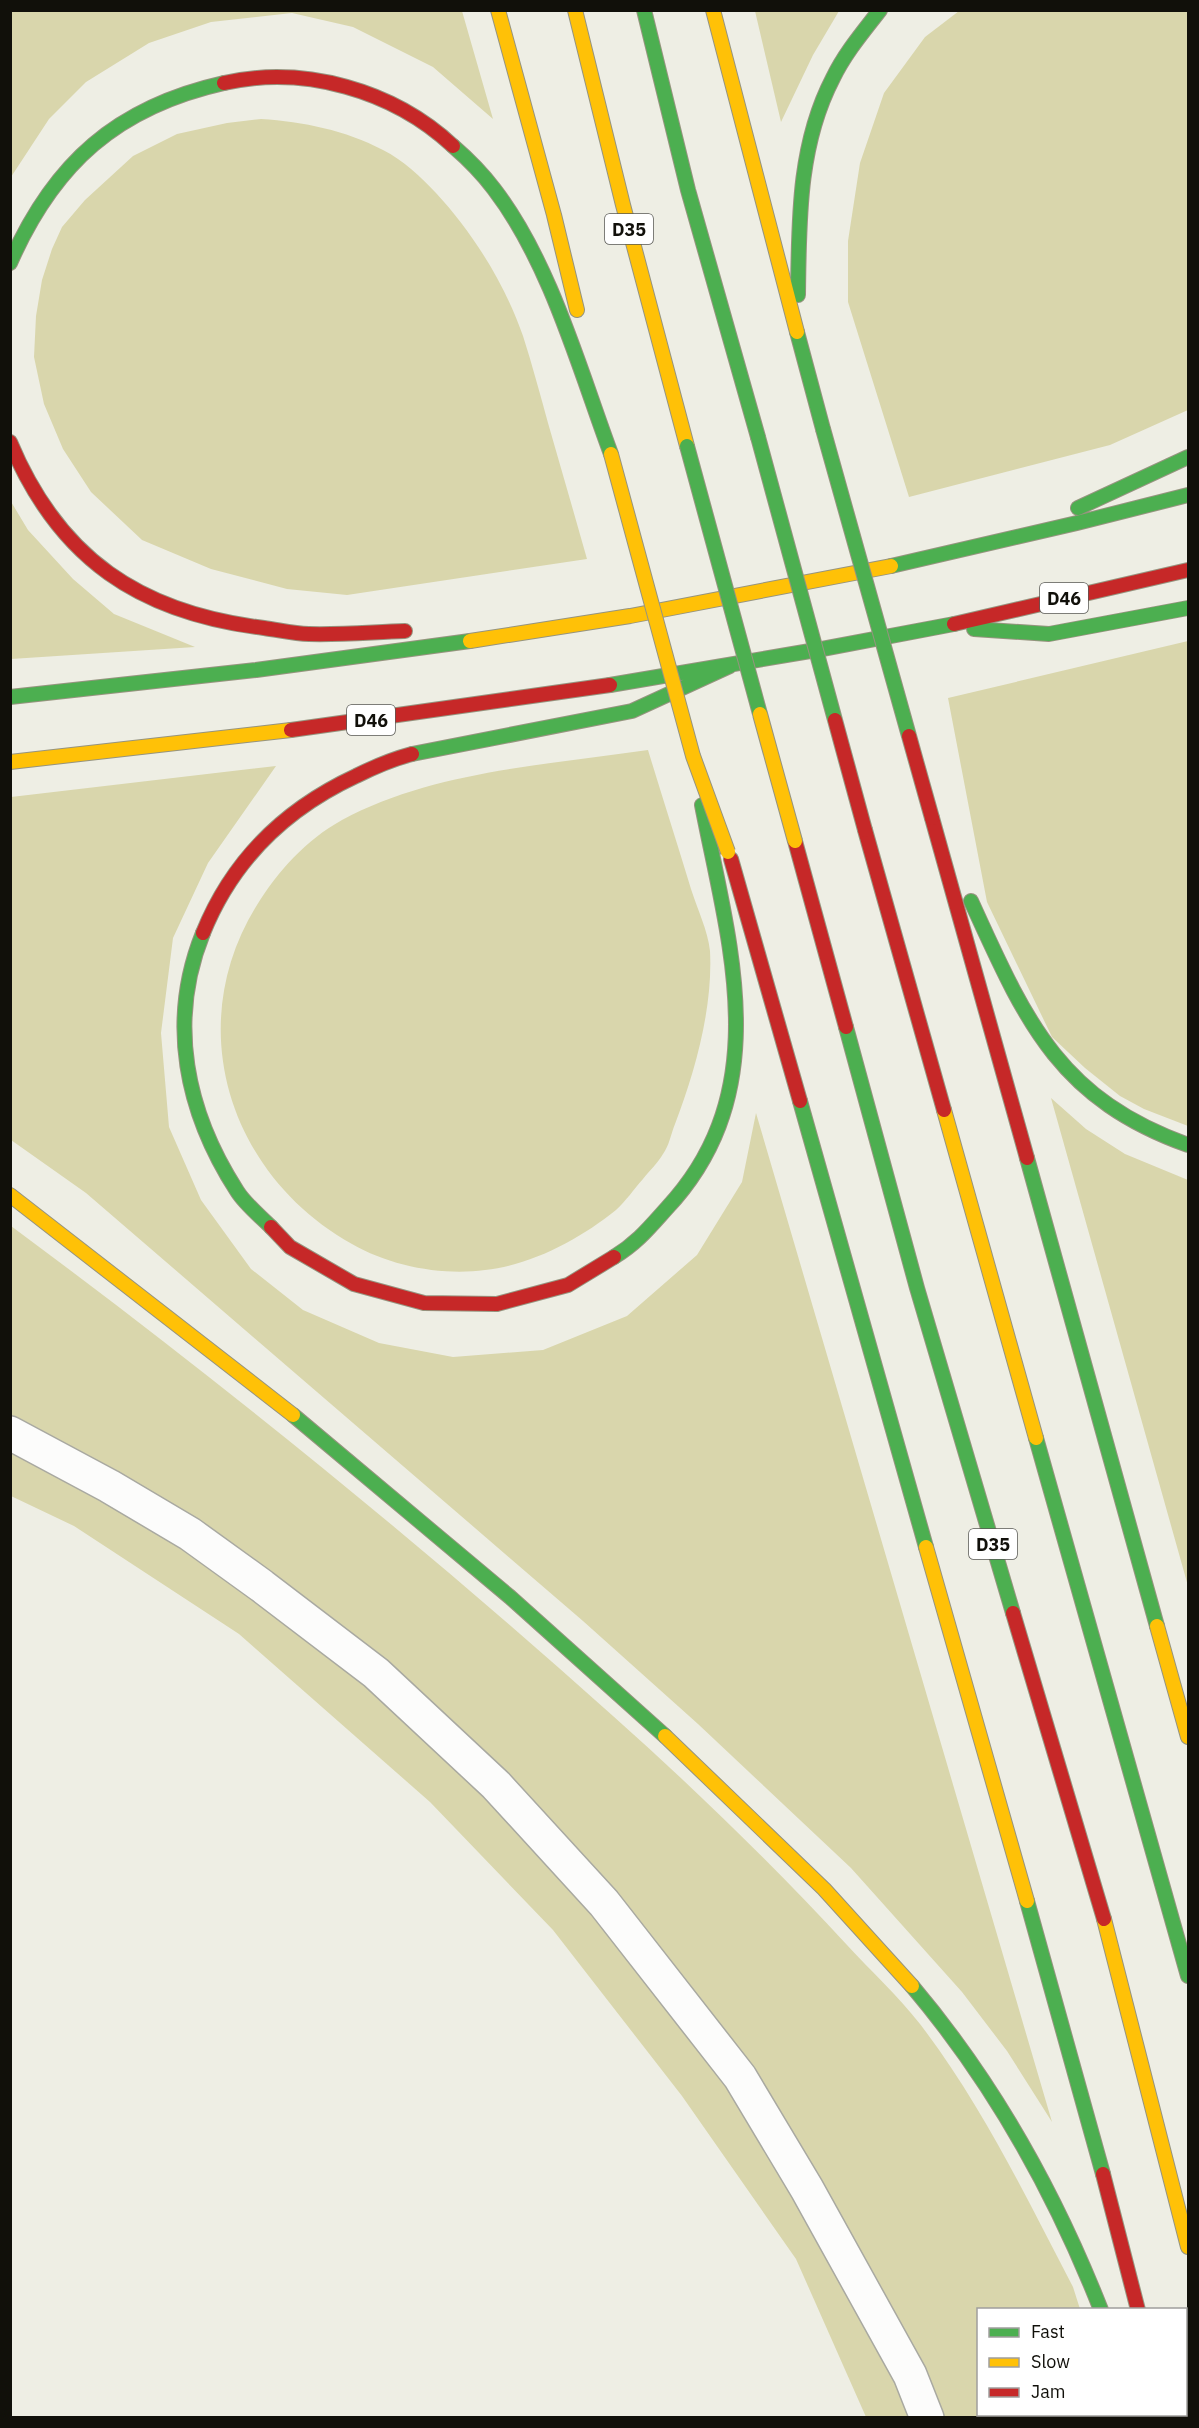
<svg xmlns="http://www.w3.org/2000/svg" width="1199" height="2428" viewBox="0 0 1199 2428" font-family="'IBM Plex Sans',sans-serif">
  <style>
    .green { fill: #d9d6ac }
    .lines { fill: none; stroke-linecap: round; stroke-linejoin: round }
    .street-casing { stroke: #a9a9a1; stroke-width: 36 }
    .fast-casing { stroke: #96947f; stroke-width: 16 }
    .slow-casing { stroke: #96947f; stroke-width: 16 }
    .jam-casing { stroke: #96947f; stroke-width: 16 }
    .street { stroke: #fcfcfb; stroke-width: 33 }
    .fast { stroke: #4caf50; stroke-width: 14 }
    .slow { stroke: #ffc107; stroke-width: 14 }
    .jam { stroke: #c62828; stroke-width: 14 }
    .fast-bridge-casing { stroke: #96947f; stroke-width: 16; stroke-linecap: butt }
    .slow-bridge-casing { stroke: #96947f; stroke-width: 16; stroke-linecap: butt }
    .jam-bridge-casing { stroke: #96947f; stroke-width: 16; stroke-linecap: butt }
    .fast-bridge { stroke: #4caf50; stroke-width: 14 }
    .slow-bridge { stroke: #ffc107; stroke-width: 14 }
    .jam-bridge { stroke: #c62828; stroke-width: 14 }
    .labels { text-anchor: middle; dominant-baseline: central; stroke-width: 4.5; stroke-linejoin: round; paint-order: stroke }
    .shield { fill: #fff; stroke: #585854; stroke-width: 1.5 }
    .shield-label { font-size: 18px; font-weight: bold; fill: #11100a }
  </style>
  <rect width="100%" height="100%" fill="#eeeee4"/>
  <!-- green -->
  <path class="green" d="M 10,11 L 462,11 L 493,119 L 433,67 L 353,27 L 292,13 L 211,22 L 149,43 L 86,82 L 49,119 L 11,177 Z
    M 755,11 L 839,11 L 813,55 L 781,122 Z
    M 959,11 L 1188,11 L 1188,410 L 1110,445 L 909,497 L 848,302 L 848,241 L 860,163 L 884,93 L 925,37 Z
    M 261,119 C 304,122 345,130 383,150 C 403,160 421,177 436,193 C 473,233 505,284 523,336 C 532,364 540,394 548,423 C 561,468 574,513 587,559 L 347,595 L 287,589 L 211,569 L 142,540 L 91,492 L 63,449 L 44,404 L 34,357 L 36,316 L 42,280 L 52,249 L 62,227 L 85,200 L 133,156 L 177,134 L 227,123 Z
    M 10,500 L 28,530 L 73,579 L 114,614 L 195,647 L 11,659 Z
    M 1188,641 L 1188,1126 L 1144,1109 L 1120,1096 L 1085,1068 L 1052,1037 L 987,902 L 948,698 Z
    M 648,750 C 662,796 677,843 691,889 C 697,908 708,931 710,951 C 713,1008 695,1072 675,1124 C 671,1134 669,1146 663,1154 C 658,1163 649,1171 643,1179 C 634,1189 626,1201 616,1210 C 580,1239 532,1265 485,1270 C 442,1276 390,1266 352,1244 C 230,1176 181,1027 257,905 C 278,871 306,840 342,820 C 433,771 546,765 648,750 Z
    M 276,766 L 208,863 L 173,938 L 161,1033 L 169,1127 L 201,1200 L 251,1269 L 303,1310 L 379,1343 L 453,1357 L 543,1350 L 627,1316 L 697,1255 L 742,1182 L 756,1113 L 1052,2122 L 1007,2051 L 962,1992 L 851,1868 L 698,1724 L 583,1621 L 86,1193 L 11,1140 L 11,797 Z
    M 1051,1098 L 1086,1129 L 1125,1154 L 1188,1180 L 1188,1586 Z
    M 11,1226 C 219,1380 420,1543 613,1716 C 695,1789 773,1865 847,1945 C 871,1971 898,1996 920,2024 C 982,2105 1026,2197 1073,2287 L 1080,2309 L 978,2310 L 978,2414 L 1116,2414 L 1117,2417 L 866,2417 L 796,2259 L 682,2096 L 553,1930 L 430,1802 L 239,1634 L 74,1526 L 11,1496 Z"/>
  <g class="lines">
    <defs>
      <path id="street" d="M 10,1433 L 109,1486 L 190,1534 L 262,1586 L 376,1673 L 496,1785 L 604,1903 L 740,2077 L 807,2189 L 910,2375 L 927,2418"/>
      <path id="fast" d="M 644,10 L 688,190 L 758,437
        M 453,146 C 468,159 482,173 494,189 C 550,262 579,368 611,454
        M 10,263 C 54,163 117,107 224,83
        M 798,295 C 799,221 798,145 833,78 C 845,53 863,32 880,10
        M 797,332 L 823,429
        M 1078,508 L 1188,457
        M 891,566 L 1077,523 L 1188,495
        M 974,629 L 1049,634 L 1188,608
        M 610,685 L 822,649 L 954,624
        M 10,697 L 256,670 L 470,641
        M 412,754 L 632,711 L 730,666
        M 971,901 C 1025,1019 1057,1098 1188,1145
        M 203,933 C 167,1022 186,1112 237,1191 C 245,1204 260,1216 271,1227
        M 846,1027 L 917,1288 L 1013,1613
        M 800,1101 L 926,1547
        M 1027,1158 L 1157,1626
        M 614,1257 C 637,1243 649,1228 667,1208 C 777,1090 729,944 702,805
        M 293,1415 L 510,1597 L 665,1736
        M 1036,1438 L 1188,1976
        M 1027,1901 L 1103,2174
        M 912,1986 C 994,2083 1055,2193 1101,2310
        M 1140,2414 L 1141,2418
        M 1165,2414 L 1165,2418"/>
      <path id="slow" d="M 498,10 L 554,215 L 577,310
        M 575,10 L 623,205 L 687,446
        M 713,10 L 797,332
        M 470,641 L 630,616 L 891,566
        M 10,762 L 291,730
        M 944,1110 L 1036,1438
        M 10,1195 L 293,1415
        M 926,1547 L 1027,1901
        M 1157,1626 L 1188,1737
        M 665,1736 L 824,1889 L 912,1986
        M 1104,1919 L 1188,2247"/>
      <path id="jam" d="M 224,83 C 304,65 393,90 453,146
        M 10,442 C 59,559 140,613 264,628 C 279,630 294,634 309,634 C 341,635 373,632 405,631
        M 954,624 L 1188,570
        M 291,730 L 610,685
        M 932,818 L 1027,1158
        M 865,830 L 944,1110
        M 795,841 L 846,1027
        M 731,859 L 800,1101
        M 203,933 C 232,861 285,809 356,776 C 374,767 393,759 412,754
        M 271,1227 L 290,1247 L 354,1284 L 424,1303 L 497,1304 L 568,1285 L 614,1257
        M 1013,1613 L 1104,1919
        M 1103,2174 L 1138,2310"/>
    </defs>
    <!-- street casing -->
    <use href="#street" class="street-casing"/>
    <!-- fast casing -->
    <use href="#fast" class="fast-casing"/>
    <!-- slow casing -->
    <use href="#slow" class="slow-casing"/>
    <!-- jam casing -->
    <use href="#jam" class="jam-casing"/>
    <!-- street -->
    <use href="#street" class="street"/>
    <!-- fast -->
    <use href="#fast" class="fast"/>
    <!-- slow -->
    <use href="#slow" class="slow"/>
    <!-- jam -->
    <use href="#jam" class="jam"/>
    <defs>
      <path id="fast-bridge" d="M 823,429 L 909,736
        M 758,437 L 835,720
        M 687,446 L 760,714"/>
      <path id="slow-bridge" d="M 611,454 L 693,756 L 728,852
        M 760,714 L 795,841"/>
      <path id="jam-bridge" d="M 835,720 L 865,830
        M 909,736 L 932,818"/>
    </defs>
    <!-- fast-bridge casing -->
    <use href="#fast-bridge" class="fast-bridge-casing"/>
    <!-- slow-bridge casing -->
    <use href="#slow-bridge" class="slow-bridge-casing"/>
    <!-- jam-bridge casing -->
    <use href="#jam-bridge" class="jam-bridge-casing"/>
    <!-- fast-bridge -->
    <use href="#fast-bridge" class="fast-bridge"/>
    <!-- slow-bridge -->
    <use href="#slow-bridge" class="slow-bridge"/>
    <!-- jam-bridge -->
    <use href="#jam-bridge" class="jam-bridge"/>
  </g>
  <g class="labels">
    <!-- shield labels -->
    <g class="shield">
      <rect x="605" y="214" width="48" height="30" rx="4.5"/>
      <rect x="1040" y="583" width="48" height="30" rx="4.5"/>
      <rect x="347" y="705" width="48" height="30" rx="4.5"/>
      <rect x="969" y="1529" width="48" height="30" rx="4.5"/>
    </g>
    <g class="shield-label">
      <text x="629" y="229">D35</text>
      <text x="1064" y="598">D46</text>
      <text x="371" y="720">D46</text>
      <text x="993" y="1544">D35</text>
    </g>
  </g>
  <!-- border -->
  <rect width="1199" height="2428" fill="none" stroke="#11100a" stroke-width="24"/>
  <!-- legend -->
  <rect x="977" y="2308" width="210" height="108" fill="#ffffff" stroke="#a09f9d" stroke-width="1.5"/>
  <rect x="989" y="2328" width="30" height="9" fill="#4caf50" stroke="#a09f9d" stroke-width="1.5"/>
  <text x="1031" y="2338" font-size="18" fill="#11100a">Fast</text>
  <rect x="989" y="2358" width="30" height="9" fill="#ffc107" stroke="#a09f9d" stroke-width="1.5"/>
  <text x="1031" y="2368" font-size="18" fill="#11100a">Slow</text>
  <rect x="989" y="2388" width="30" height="9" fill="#c62828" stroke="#a09f9d" stroke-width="1.5"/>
  <text x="1031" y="2398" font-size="18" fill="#11100a">Jam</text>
</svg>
